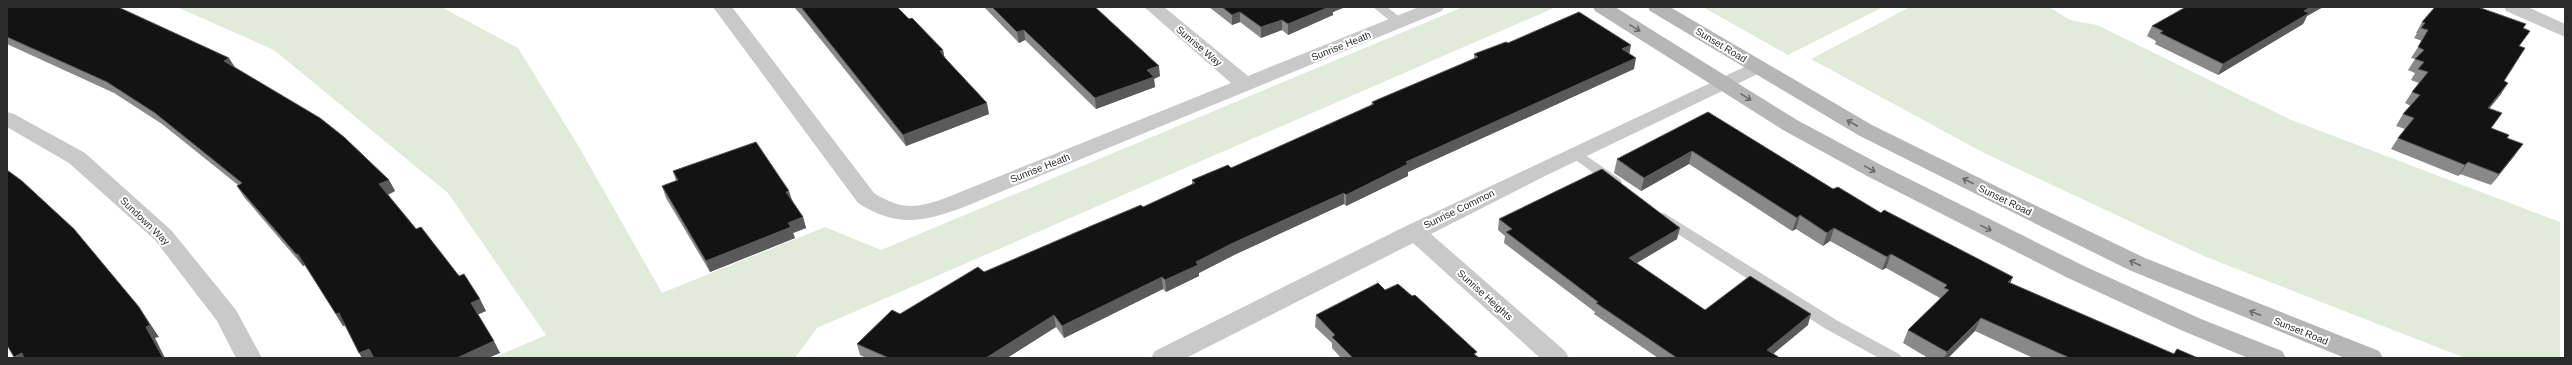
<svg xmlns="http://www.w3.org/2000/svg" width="2572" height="365" viewBox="0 0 2572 365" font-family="Arial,sans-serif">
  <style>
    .green { fill: #e1ebd9 }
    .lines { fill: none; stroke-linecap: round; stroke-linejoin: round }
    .lane { fill: #c9c9c9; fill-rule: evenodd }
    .street { fill: #c9c9c9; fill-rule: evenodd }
    .secondary { fill: #b6b6b6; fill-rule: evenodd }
    .wall { fill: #898989 }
    .shaded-wall { fill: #5a5a5a }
    .building { fill: #131313; stroke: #5a5a5a }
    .oneway { stroke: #6a6a6a }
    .labels { text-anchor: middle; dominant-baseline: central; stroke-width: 4; stroke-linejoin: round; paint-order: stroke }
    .street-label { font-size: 10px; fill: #2c2c2c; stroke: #fff }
  </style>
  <rect width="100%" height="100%" fill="#fff"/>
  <!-- green -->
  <path class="green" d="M 177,7 L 441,7 L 518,48 L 579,147 L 662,293 L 825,227 L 881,250 L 1463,7 L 1556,7 L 817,328 L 795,358 L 493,358 L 546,335 L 448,193 L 274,50 Z
    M 1703,7 L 1883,7 L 1788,55 Z
    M 1910,7 L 2049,7 L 2070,20 L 2097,25 L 2289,119 L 2560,222 L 2560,358 L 2465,358 L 2206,257 L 1984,153 L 1811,59 Z"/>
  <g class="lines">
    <!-- lane -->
    <path class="lane" d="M 1373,7 L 1387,7 L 1406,22 L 1400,26 L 1395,25 Z
      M 1575,148 L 1620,179 L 1622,182 L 1620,185 L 1610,185 L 1570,156 L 1568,153 L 1570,150 Z
      M 1664,213 L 1838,321 L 1899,354 L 1902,358 L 1879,358 L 1826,329 L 1659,222 L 1656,218 L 1659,214 Z"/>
    <!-- street -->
    <path class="street" d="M 713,7 L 732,7 L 874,193 C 902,211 918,208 948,197 L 1231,83 L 1144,7 L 1164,7 L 1248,76 L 1419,7 L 1444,7 L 1442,11 L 964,207 C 923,222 897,228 858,203 Z
      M 2504,7 L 2528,7 L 2565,24 L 2565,37 L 2506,11 Z
      M 1757,61 L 1764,63 L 1767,67 L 1764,71 L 1543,177 L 1431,234 L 1565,351 L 1569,358 L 1540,358 L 1413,243 L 1186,358 L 1151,358 L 1155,351 L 1406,226 Z
      M 7,112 L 14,114 L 85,153 L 171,230 L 236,310 L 262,358 L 236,358 L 217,321 L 155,240 L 69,163 L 7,127 Z"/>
    <!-- secondary -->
    <path class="secondary" d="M 1593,7 L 1615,7 L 1797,120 L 1883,166 L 2084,266 L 2201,319 L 2282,351 L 2286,358 L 2248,358 L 2183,331 L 2068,278 L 1867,176 L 1783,130 L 1595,11 Z
      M 1648,7 L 1670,7 L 1872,125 L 2018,197 L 2145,258 L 2379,351 L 2383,358 L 2345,358 L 2129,270 L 2002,207 L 1858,135 L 1650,11 Z"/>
  </g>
  <!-- wall -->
  <path class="wall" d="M 7,7 L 234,67 L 389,180 L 395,191 L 388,195 L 486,311 L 478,314 L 500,353 L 488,358 L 362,358 L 345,325 L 343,326 L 305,265 L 303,266 L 244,197 L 237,186 L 238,185 L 162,124 L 114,93 L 7,44 Z
    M 794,7 L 897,7 L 909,19 L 943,50 L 944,56 L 989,114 L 906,146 L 801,15 Z
    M 984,7 L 1095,7 L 1160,76 L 1154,79 L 1155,87 L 1096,109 L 1025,40 L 1019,43 Z
    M 1209,7 L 1345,7 L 1333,12 L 1333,15 L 1288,35 L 1282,30 L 1261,38 L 1240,22 L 1232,25 Z
    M 2184,7 L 2323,7 L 2307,16 L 2303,24 L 2218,75 L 2155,44 L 2156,41 L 2147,36 L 2152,26 L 2185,7 Z
    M 2422,22 L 2523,28 L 2520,46 L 2504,81 L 2501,94 L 2489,108 L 2491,128 L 2507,138 L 2515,155 L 2491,185 L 2460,174 L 2458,176 L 2391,149 L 2398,138 L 2405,129 L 2396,126 L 2403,114 L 2411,106 L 2405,103 L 2412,92 L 2419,83 L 2411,80 L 2415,73 L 2408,70 L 2415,59 L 2411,58 L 2422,41 L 2414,38 L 2417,33 L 2416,33 Z
    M 1508,43 L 1629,54 L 1634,69 L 1408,172 L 1408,176 L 1346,206 L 1344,204 L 1234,255 L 1199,273 L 1199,276 L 1166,292 L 1163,289 L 1064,338 L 1056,327 L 1007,358 L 866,358 L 860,355 L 857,344 L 900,314 L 984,272 L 1143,207 L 1192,185 L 1192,180 L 1231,168 L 1371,105 L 1372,102 L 1474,59 L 1474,54 Z
    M 1708,112 L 1833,189 L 1881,213 L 2010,283 L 2174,354 L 2177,349 L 2198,358 L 2033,358 L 1975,331 L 1948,358 L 1928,358 L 1903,343 L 1908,330 L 1939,300 L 1940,298 L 1886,268 L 1882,270 L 1830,241 L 1823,246 L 1796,229 L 1792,231 L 1689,164 L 1641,191 L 1614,173 L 1617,159 Z
    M 673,171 L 792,200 L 803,217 L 806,228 L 793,233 L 795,238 L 710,272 L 666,198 L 662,186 L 676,181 Z
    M 1499,219 L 1677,239 L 1636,263 L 1705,310 L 1808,325 L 1773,354 L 1780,358 L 1658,358 L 1594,314 L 1595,312 L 1504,243 L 1505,236 L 1498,230 Z
    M 1385,290 L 1477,356 L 1479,358 L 1341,358 L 1332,348 L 1332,343 L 1315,327 L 1316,315 Z"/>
  <!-- shaded-wall -->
  <path class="shaded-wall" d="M 1329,7 L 1345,7 L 1333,12 L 1333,15 L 1288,35 L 1288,24 Z
    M 2310,7 L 2323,7 L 2307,16 L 2303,24 L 2218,75 L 2223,64 Z
    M 1240,12 L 1240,22 L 1232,25 L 1232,15 Z
    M 1282,20 L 1282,30 L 1261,38 L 1261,27 Z
    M 1024,30 L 1025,40 L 1019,43 L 1017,32 Z
    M 1631,45 L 1629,56 L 1622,49 Z
    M 943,50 L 945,61 L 940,51 Z
    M 229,58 L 236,69 L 224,61 Z
    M 1636,58 L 1634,69 L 1408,172 L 1408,176 L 1346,206 L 1346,195 L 1406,162 Z
    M 1159,66 L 1160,76 L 1154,79 L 1155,87 L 1096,109 L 1095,98 L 1147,70 Z
    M 2508,83 L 2501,94 L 2481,119 L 2488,108 Z
    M 987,103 L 989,114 L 906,146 L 903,135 Z
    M 2523,144 L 2515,155 L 2491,185 L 2499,174 Z
    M 1692,151 L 1689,164 L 1641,191 L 1644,178 Z
    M 2468,162 L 2460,174 L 2458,176 L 2465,165 Z
    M 389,180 L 395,191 L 385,196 L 379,184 Z
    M 789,191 L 793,203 L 786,192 Z
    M 1344,193 L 1344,204 L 1234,255 L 1199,273 L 1199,276 L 1166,292 L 1165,280 L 1196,262 L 1233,243 Z
    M 1800,215 L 1796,229 L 1792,231 L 1797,218 Z
    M 803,217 L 806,228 L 793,233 L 795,238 L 710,272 L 706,261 L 788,223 Z
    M 1680,228 L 1677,239 L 1627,269 L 1629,258 Z
    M 1834,228 L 1830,241 L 1823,246 L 1827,233 Z
    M 296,254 L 298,254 L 305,265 L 303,266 Z
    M 1891,254 L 1886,268 L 1882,270 L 1887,257 Z
    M 1162,277 L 1163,289 L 1064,338 L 1062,326 Z
    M 2013,277 L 2007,291 L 2008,282 Z
    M 480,299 L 486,311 L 477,315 L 471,303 Z
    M 139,307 L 159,337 L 155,338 L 165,358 L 163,358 L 146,327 Z
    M 339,313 L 346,325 L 343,326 L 336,314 Z
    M 1811,314 L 1808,325 L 1768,358 L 1767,350 Z
    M 1054,315 L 1056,327 L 1007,358 L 986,358 Z
    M 1981,318 L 1975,331 L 1948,358 L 1944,358 L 1947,352 Z
    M 494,341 L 500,353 L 488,358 L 457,358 Z
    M 369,349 L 375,358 L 362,358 L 359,353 Z
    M 22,353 L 26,358 L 15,358 L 14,357 Z"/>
  <!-- building -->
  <path class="building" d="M 7,7 L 118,7 L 229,58 L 224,61 L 320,118 L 344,137 L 389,180 L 379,184 L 416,229 L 421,227 L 459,276 L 464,274 L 480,299 L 471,303 L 494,341 L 457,358 L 374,358 L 369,349 L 359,353 L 339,313 L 336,314 L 298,254 L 296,254 L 237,186 L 242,183 L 155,113 L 107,82 L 7,37 Z
    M 801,7 L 897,7 L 909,19 L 912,18 L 943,50 L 940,51 L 945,58 L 987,103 L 903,135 Z
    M 992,7 L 1095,7 L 1159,66 L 1147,70 L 1154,77 L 1095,98 L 1024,30 L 1017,32 Z
    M 1222,7 L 1329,7 L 1288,24 L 1282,20 L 1261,27 L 1240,12 L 1232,15 Z
    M 2186,7 L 2310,7 L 2304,11 L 2309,13 L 2223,64 L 2160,33 L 2163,31 L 2152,26 Z
    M 2435,7 L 2478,7 L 2526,24 L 2523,28 L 2530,31 L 2519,46 L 2525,48 L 2504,81 L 2508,83 L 2488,108 L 2502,113 L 2491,128 L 2509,135 L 2507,138 L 2523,144 L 2499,174 L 2468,162 L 2465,165 L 2398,138 L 2414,118 L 2403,114 L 2420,95 L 2412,92 L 2428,72 L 2418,69 L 2424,62 L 2415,59 L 2424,50 L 2418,47 L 2428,30 L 2421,28 L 2425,23 L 2422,22 Z
    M 1579,12 L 1631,45 L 1622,49 L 1636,58 L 1406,162 L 1408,164 L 1346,195 L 1344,193 L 1233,243 L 1196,262 L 1198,265 L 1165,280 L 1162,277 L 1062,326 L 1054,315 L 986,358 L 889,358 L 857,344 L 892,310 L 900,314 L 978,267 L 984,272 L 1091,226 L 1141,205 L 1143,207 L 1195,183 L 1192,180 L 1228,165 L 1231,168 L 1374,104 L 1372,102 L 1478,57 L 1474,54 L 1506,42 L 1508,43 Z
    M 1708,112 L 1833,189 L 1838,187 L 1881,213 L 1884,210 L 2013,277 L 2008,282 L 2174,354 L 2177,349 L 2198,358 L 2070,358 L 1981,318 L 1947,352 L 1908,330 L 1949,290 L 1944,288 L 1947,285 L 1891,254 L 1887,257 L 1834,228 L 1827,233 L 1800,215 L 1797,218 L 1692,151 L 1644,178 L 1617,159 Z
    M 756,142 L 789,191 L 786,192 L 803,217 L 788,223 L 791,227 L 706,261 L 662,186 L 678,180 L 673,171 Z
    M 1602,169 L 1680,228 L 1629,258 L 1705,310 L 1750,276 L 1811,314 L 1767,350 L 1780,358 L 1677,358 L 1596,303 L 1598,302 L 1506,232 L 1512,229 L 1499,219 Z
    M 7,170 L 22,181 L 74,229 L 139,307 L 150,325 L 146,327 L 163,358 L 24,358 L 22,353 L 14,357 L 7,345 Z
    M 1378,283 L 1385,290 L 1398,284 L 1412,296 L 1415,295 L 1477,352 L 1474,354 L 1479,358 L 1353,358 L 1332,337 L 1335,335 L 1316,315 Z"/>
  <!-- one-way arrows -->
  <defs><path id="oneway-shaft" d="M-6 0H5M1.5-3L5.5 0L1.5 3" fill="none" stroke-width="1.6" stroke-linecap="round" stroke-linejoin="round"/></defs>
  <g class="oneway">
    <use href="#oneway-shaft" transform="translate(1635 28) rotate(32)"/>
    <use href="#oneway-shaft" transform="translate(1746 97) rotate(32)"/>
    <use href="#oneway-shaft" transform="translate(1852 123) rotate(-150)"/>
    <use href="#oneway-shaft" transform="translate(1870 169) rotate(29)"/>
    <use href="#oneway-shaft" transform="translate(1968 181) rotate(-154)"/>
    <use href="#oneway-shaft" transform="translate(1986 228) rotate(26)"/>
    <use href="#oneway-shaft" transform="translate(2135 263) rotate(-155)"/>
    <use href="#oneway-shaft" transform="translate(2255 313) rotate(-158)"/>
  </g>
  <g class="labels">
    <!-- street labels -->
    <g class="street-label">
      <text transform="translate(1721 45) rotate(31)">Sunset Road</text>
      <text transform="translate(1199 46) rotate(40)">Sunrise Way</text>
      <text transform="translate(1341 46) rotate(-22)">Sunrise Heath</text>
      <text transform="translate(1040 168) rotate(-22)">Sunrise Heath</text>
      <text transform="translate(2005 200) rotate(26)">Sunset Road</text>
      <text transform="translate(1459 209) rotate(-26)">Sunrise Common</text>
      <text transform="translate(145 221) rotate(44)">Sundown Way</text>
      <text transform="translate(1485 295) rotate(42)">Sunrise Heights</text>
      <text transform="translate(2301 331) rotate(22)">Sunset Road</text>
    </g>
  </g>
  <!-- border -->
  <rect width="2572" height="365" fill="none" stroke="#2c2c2c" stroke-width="16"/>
</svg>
